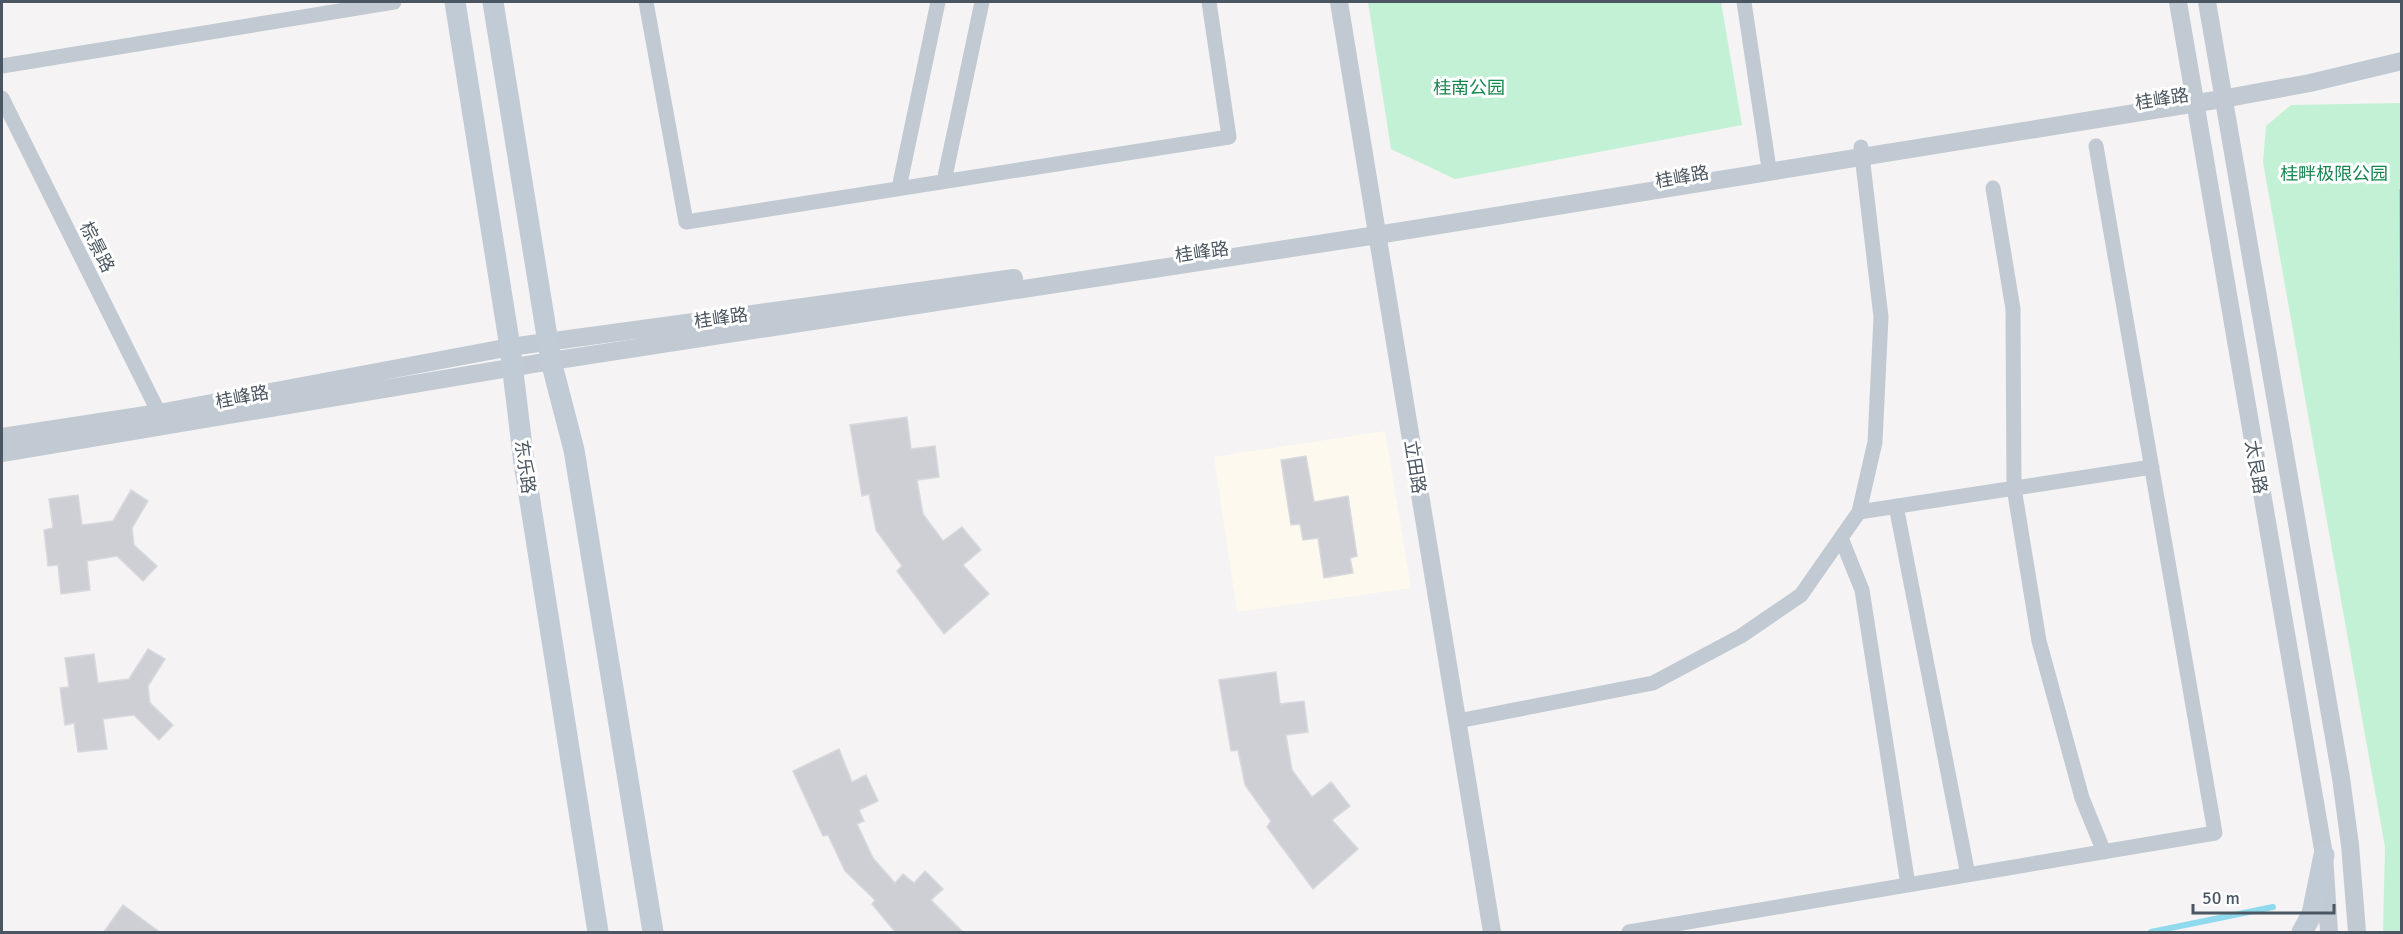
<svg xmlns="http://www.w3.org/2000/svg" width="2403" height="934" viewBox="0 0 2403 934" font-family="Signika,'Noto Sans SC',sans-serif">
  <style>
    .commercial { fill: #fdf9ef }
    .green { fill: #c3f1d5 }
    .water { fill: #90daee }
    .lines { fill: none; stroke-linecap: round; stroke-linejoin: round }
    .stream { stroke: #90daee; stroke-width: 6 }
    .building { fill: #cdcfd5; stroke: #d7d9de; stroke-width: 1.5 }
    .minor { stroke: #c1cad2; stroke-width: 15 }
    .tertiary { stroke: #c1cad2; stroke-width: 18 }
    .secondary { stroke: #c1cbd6; stroke-width: 21 }
    .labels { text-anchor: middle; dominant-baseline: central; stroke-width: 6; stroke-linejoin: round; paint-order: stroke }
    .park-label { font-size: 18px; fill: #17864f; stroke: #fff }
    .street-label { font-size: 18px; fill: #4a5661; stroke: #fff }
  </style>
  <rect width="100%" height="100%" fill="#f5f3f3"/>
  <!-- commercial -->
  <path class="commercial" d="M 1385,431 L 1411,588 L 1237,612 L 1214,457 Z"/>
  <!-- green -->
  <path class="green" d="M 1368,2 L 1721,2 L 1742,125 L 1455,179 L 1391,149 Z
    M 2401,103 L 2401,932 L 2383,932 L 2385,847 L 2263,162 L 2266,126 L 2291,105 Z"/>
  <!-- water -->
  <path class="water" d="M 2399,189 L 2402,189 L 2401,374 L 2400,366 Z"/>
  <g class="lines">
    <!-- stream -->
    <path class="stream" d="M 2151,932 L 2273,907"/>
  </g>
  <!-- building -->
  <path class="building" d="M 907,417 L 911,449 L 935,446 L 939,477 L 917,480 L 923,514 L 943,541 L 962,527 L 981,550 L 963,565 L 989,594 L 944,634 L 897,571 L 902,566 L 876,530 L 869,494 L 862,496 L 850,425 Z
    M 1306,456 L 1314,502 L 1348,496 L 1357,556 L 1350,558 L 1353,573 L 1324,578 L 1318,538 L 1303,540 L 1300,524 L 1291,525 L 1281,460 Z
    M 131,490 L 148,501 L 132,528 L 134,545 L 157,566 L 143,581 L 117,556 L 87,561 L 90,590 L 61,594 L 58,565 L 48,566 L 44,530 L 53,528 L 49,499 L 78,495 L 82,525 L 113,521 Z
    M 148,649 L 165,659 L 148,686 L 150,703 L 173,725 L 159,740 L 134,715 L 103,719 L 107,749 L 78,752 L 74,723 L 65,725 L 60,688 L 69,687 L 65,658 L 94,654 L 98,683 L 129,679 Z
    M 1276,672 L 1280,704 L 1304,701 L 1308,732 L 1286,735 L 1292,770 L 1312,797 L 1331,782 L 1350,806 L 1332,820 L 1358,849 L 1313,889 L 1267,827 L 1271,821 L 1245,785 L 1238,750 L 1231,751 L 1219,680 Z
    M 839,749 L 852,782 L 866,775 L 878,801 L 859,810 L 864,821 L 857,824 L 873,858 L 895,883 L 903,874 L 914,883 L 925,871 L 943,889 L 931,900 L 964,933 L 896,933 L 872,904 L 875,900 L 845,871 L 828,835 L 823,836 L 793,771 Z
    M 123,905 L 161,933 L 103,933 Z"/>
  <g class="lines">
    <!-- minor -->
    <path class="minor" d="M 646,2 L 686,222 L 1229,137 L 1209,2
      M 1744,2 L 1768,162
      M 2,66 L 394,2
      M 2,98 L 159,413
      M 944,181 L 982,2
      M 899,188 L 938,2
      M 1993,188 L 2013,309 L 2014,488 L 2039,641 L 2082,798 L 2104,852
      M 1896,506 L 1968,875
      M 1859,512 L 2152,467
      M 1841,538 L 1862,590 L 1908,885
      M 1458,721 L 1653,683 L 1741,636 L 1801,595 L 1859,512 L 1875,442 L 1881,317 L 1861,147
      M 1629,932 L 2215,833 L 2096,146"/>
    <!-- tertiary -->
    <path class="tertiary" d="M 1339,2 L 1492,932
      M 2178,2 L 2324,855 L 2329,932
      M 2207,2 L 2341,778 L 2350,845 L 2357,932
      M 2,437 L 159,413 L 510,347 L 1014,278
      M 2,453 L 551,361 L 1377,235 L 2222,99 L 2310,83 L 2402,61"/>
    <!-- secondary -->
    <path class="secondary" d="M 455,2 L 510,347 L 524,463 L 598,932
      M 493,2 L 551,361 L 574,450 L 653,932
      M 2302,932 L 2312,914 L 2324,855"/>
  </g>
  <g class="labels">
    <!-- park labels -->
    <g class="park-label">
      <text x="1469" y="88">桂南公园</text>
      <text x="2334" y="174">桂畔极限公园</text>
    </g>
    <!-- street labels -->
    <g class="street-label">
      <text transform="translate(2162 99) rotate(-9)">桂峰路</text>
      <text transform="translate(1682 177) rotate(-10)">桂峰路</text>
      <text transform="translate(97 247) rotate(63)">棕景路</text>
      <text transform="translate(1202 252) rotate(-8)">桂峰路</text>
      <text transform="translate(721 318) rotate(-8)">桂峰路</text>
      <text transform="translate(242 397) rotate(-11)">桂峰路</text>
      <text transform="translate(525 467) rotate(82)">东乐路</text>
      <text transform="translate(1415 467) rotate(81)">立田路</text>
      <text transform="translate(2256 467) rotate(80)">太艮路</text>
    </g>
  </g>
  <!-- border -->
  <rect width="2403" height="934" fill="none" stroke="#4a5661" stroke-width="6"/>
  <!-- scale -->
  <path d="M2193 904v9h141v-9" fill="none" stroke="#4a5661" stroke-width="3"/>
  <text x="2202" y="904" font-size="18" fill="#4a5661" stroke="#ffffff" stroke-width="4.5" paint-order="stroke">50 m</text>
</svg>
